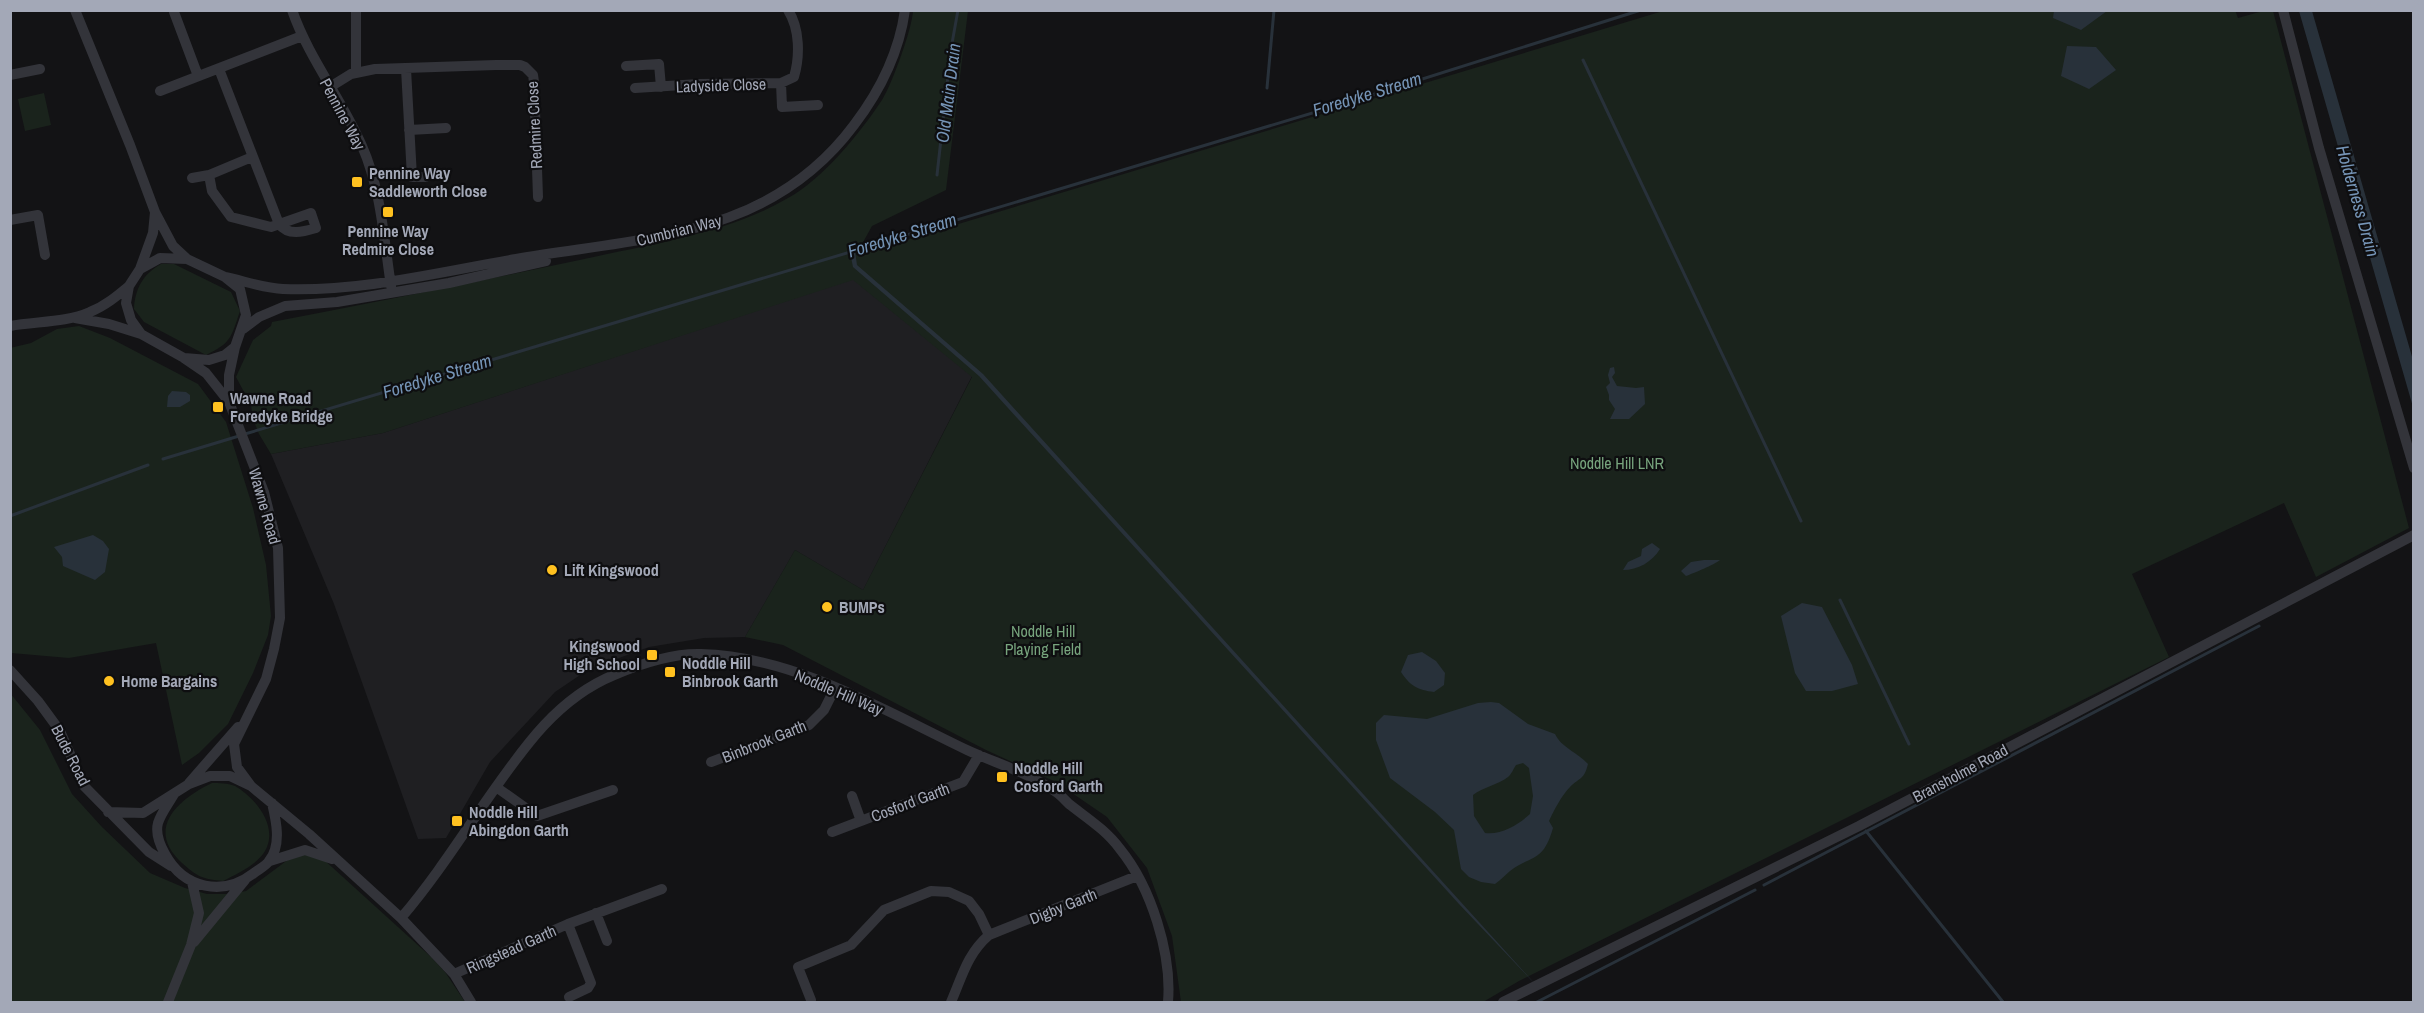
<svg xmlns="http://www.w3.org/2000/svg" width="2424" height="1013" viewBox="0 0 2424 1013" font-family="'Archivo Narrow',sans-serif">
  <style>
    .built { fill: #1f1f22 }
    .green { fill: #1a231c }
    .water { fill: #28313a; fill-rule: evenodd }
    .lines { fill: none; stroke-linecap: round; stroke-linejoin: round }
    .stream { stroke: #28313a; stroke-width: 3 }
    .minor { stroke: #33343a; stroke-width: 10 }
    .poi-dot { fill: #ffc120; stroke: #0e0e10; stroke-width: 2 }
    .labels { text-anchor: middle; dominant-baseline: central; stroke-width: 4.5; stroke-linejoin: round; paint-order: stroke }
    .street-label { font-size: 16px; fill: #a3a8b7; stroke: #0e0e10 }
    .poi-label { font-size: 16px; font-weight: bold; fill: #a3a8b7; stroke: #0e0e10; text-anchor: start }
    .park-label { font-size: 16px; fill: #77a47d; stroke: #0e0e10 }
    .water-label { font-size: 18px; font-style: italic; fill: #7594b6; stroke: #0e0e10 }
  </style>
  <rect width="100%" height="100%" fill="#131315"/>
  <!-- built -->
  <path class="built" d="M 853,279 L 972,376 L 863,590 L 795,550 L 745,637 L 704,638 L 649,647 L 589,669 L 555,692 L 490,762 L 446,838 L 418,839 L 334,604 L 271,454 L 383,433 Z"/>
  <!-- green -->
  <path class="green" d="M 2235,10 L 2238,18 L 2263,11 L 2273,11 L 2409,528 L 2316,577 L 2284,503 L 2132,574 L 2169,657 L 1519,981 L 1483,1002 L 1181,1002 L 1172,936 L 1147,868 L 1107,817 L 1056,782 L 986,750 L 783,645 L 745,637 L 795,550 L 863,590 L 972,377 L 853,280 L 383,433 L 271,454 L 259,434 L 253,419 L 251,405 L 236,377 L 253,340 L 271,326 L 272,322 C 378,302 484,280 589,258 C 656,243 728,233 788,198 C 823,179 860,133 882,100 C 892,84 912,29 913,11 L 968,11 L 946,190 L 872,226 L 856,255 L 1663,11 Z
    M 44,93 L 51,125 L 25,131 L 18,99 Z
    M 161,264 L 174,264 L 231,292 L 240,311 C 231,338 231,343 206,355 L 144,322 L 134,309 C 135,289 143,274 161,264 Z
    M 79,326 L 110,338 L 198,384 L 226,422 L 253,508 L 266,565 L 271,616 L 268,635 L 253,673 L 228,724 L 199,753 L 182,765 L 156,643 L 69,658 L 11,653 L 10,348 L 31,343 L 57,329 Z
    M 10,693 L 40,730 L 72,794 L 102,827 L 150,873 L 185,888 L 207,894 L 230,894 L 246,891 L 293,856 L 301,854 L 322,858 L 431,957 L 445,972 L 465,1002 L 11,1002 Z
    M 212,783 C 219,783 227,783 235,786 C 256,798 279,827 265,851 C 257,865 236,874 223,881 C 202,879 198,877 182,863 C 145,829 177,800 212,783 Z"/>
  <!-- water -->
  <path class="water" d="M 2107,11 L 2081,30 L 2053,18 L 2054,11 Z
    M 2299,11 L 2312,11 L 2413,360 L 2413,407 Z
    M 2067,46 L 2096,47 L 2116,70 L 2089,89 L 2061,76 Z
    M 855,251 L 857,265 L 983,374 L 1536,985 L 1459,904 L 979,376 L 853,267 L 850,252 Z
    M 1614,367 L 1615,373 L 1612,377 L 1617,386 L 1636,388 L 1644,387 L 1645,404 L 1629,419 L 1610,419 L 1615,409 L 1609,400 L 1609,395 L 1606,387 L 1610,383 L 1608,375 L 1610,368 Z
    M 172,391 L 186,392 L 190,395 L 190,401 L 180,407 L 167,407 L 168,396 Z
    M 93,535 L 103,541 L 109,549 L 105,572 L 95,580 L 63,566 L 62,557 L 54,547 Z
    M 1652,543 L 1660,549 C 1652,562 1638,570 1623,570 L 1628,562 L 1641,556 L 1642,549 Z
    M 1704,560 L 1720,560 C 1714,565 1694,573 1686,576 L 1681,571 L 1691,562 Z
    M 1802,603 L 1822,607 L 1852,665 L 1858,684 L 1832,691 L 1806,691 L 1795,673 L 1781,616 Z
    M 1422,652 L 1436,661 L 1445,673 L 1444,685 L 1434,692 C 1418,690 1410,686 1401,672 L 1408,655 Z
    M 1491,702 L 1499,703 L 1528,724 L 1555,734 C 1561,747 1578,753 1588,764 C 1584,780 1580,777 1570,787 C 1562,795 1554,810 1549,821 L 1553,828 C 1543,862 1534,854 1510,871 C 1505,875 1501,880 1495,884 L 1481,882 L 1469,877 L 1461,869 L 1454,830 L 1435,812 L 1390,778 L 1376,740 L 1376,723 L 1384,715 L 1427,719 L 1478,703 ZM 1523,763 L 1529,768 L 1533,796 L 1530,814 C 1518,825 1502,835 1485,833 L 1474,816 L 1473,795 C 1483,787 1498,785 1508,777 C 1511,775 1514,768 1516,765 Z"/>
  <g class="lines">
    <!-- stream -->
    <path class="stream" d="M 1583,60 L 1801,521
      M 1267,88 L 1274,10
      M 937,175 L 951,49 L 958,10
      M 245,434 L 1359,99 L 1641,10
      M 163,459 L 239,436
      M 10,516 L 148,465
      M 1840,600 L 1909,744
      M 1866,831 L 2003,1002
      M 1764,885 L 2259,626
      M 1537,1002 L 1755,890"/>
    <!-- minor -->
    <path class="minor" d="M 75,10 L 130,145 L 155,212 L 173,246 L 187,259
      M 292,10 C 309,59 342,99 362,146 C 381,189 384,240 391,286
      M 356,10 L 356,73
      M 2283,10 L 2319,148 L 2414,468
      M 174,12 L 198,76
      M 626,66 L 659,64 L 661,87
      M 406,69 L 412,177 L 426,177
      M 10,75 L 40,69
      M 781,83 L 782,107 L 818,105
      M 330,87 L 351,74 L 375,69 L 496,65 L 520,65 L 525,67 L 533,75 L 534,82 L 538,197
      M 635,88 L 699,84 L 781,83 L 794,77 C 800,56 800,29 788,10
      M 160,91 L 302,36
      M 409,130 L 446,128
      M 209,175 L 212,191 L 231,217 L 271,227 L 311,213 L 316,228 C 303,232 288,236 279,224 L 219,69
      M 192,178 L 209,175 L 252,157
      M 10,220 L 38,215 L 45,255
      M 160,258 L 187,259 L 225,277 L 240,289 L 246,315 L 235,347 L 225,355 L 209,360 L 184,358 L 141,334 L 131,320 L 126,303 L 129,286 L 140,269 Z
      M 140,269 L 153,233 L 155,212
      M 225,277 C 244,281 264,288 283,289 C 361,292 439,272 516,259 C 643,237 769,239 854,125 C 880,91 899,53 905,10
      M 75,318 L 109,324 L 141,334
      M 10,326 C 36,321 65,323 90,312 C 105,306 117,296 129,286
      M 243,329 L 259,317 L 285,306 L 337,302 L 449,283 L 546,261
      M 184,358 L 206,373 L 229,402 L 264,492 L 278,548 L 280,618 L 274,649 L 266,679 L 234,744 L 237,767 L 251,786
      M 229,402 L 229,375 L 235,347
      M 10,670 L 38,701 L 60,731 L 84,786 L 149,852 L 171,866
      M 711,762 L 809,725 L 824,710 L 835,688
      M 189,783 L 238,727
      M 496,787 L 537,816 L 613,790
      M 174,794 C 169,803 161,813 158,823 C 155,834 160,845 165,854 C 184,889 223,897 254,873 C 259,869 266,866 269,861 C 282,845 276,820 272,803
      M 852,796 L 861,821
      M 108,812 L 143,813 L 189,784 L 210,776 L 230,776 L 251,786 L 309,834 L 401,918 L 454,974 L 471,1002
      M 832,832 L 963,782 L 979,755
      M 270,861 L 305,850 L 332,859
      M 596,913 L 607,941
      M 401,918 C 431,883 456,845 482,807 C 518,756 553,700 614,675 C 640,664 673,653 701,654 C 794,656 885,711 967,750 C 995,763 1027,772 1053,790 C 1059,793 1064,799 1069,804 C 1087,818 1106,830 1120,849 C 1151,887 1172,954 1168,1002
      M 568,924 L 591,983 L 588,988 L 569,997
      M 194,942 L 245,880
      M 454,974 L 568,924 L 662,889
      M 811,1000 L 798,967 L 851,945 L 884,910 L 931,891 L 949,892 L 969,901 L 979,914 L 989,935
      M 168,1002 L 191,945 L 199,913 L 192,882
      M 951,1002 C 962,977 967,954 989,935 L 1137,876
      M 1503,1002 L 1859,826 L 2414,535"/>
  </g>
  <!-- markers -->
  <g class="poi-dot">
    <rect x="351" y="176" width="12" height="12" rx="3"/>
    <rect x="382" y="206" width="12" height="12" rx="3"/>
    <rect x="212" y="401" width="12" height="12" rx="3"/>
    <circle cx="552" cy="570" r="6"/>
    <circle cx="827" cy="607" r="6"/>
    <rect x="646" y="649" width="12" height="12" rx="3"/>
    <rect x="664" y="666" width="12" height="12" rx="3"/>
    <circle cx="109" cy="681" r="6"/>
    <rect x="996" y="771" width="12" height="12" rx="3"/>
    <rect x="451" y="815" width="12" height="12" rx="3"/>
  </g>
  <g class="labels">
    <!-- street labels -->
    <g class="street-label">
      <text transform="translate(721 85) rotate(-2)">Ladyside Close</text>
      <text transform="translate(343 114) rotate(62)">Pennine Way</text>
      <text transform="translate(534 125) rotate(-93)">Redmire Close</text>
      <text transform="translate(679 230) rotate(-14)">Cumbrian Way</text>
      <text transform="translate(265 506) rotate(74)">Wawne Road</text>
      <text transform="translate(839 692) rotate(23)">Noddle Hill Way</text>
      <text transform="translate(764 741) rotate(-22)">Binbrook Garth</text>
      <text transform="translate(71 755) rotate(63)">Bude Road</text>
      <text transform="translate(1960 773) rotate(-28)">Bransholme Road</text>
      <text transform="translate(910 802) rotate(-21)">Cosford Garth</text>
      <text transform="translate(1063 906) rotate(-22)">Digby Garth</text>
      <text transform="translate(511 949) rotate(-24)">Ringstead Garth</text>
    </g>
    <!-- poi labels -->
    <g class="poi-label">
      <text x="369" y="173">Pennine Way<tspan x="369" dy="18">Saddleworth Close</tspan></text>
      <text x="388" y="231" text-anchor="middle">Pennine Way<tspan x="388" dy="18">Redmire Close</tspan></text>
      <text x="230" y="398">Wawne Road<tspan x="230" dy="18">Foredyke Bridge</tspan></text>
      <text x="564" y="570">Lift Kingswood</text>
      <text x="839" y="607">BUMPs</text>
      <text x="640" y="646" text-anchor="end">Kingswood<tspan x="640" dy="18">High School</tspan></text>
      <text x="682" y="663">Noddle Hill<tspan x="682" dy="18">Binbrook Garth</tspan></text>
      <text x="121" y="681">Home Bargains</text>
      <text x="1014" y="768">Noddle Hill<tspan x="1014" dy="18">Cosford Garth</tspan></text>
      <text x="469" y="812">Noddle Hill<tspan x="469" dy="18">Abingdon Garth</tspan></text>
    </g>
    <!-- park labels -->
    <g class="park-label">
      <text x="1617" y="463">Noddle Hill LNR</text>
      <text x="1043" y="631">Noddle Hill<tspan x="1043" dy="18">Playing Field</tspan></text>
    </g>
    <!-- water labels -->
    <g class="water-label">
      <text transform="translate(948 93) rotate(-83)">Old Main Drain</text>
      <text transform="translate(1367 94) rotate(-17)">Foredyke Stream</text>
      <text transform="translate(2358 201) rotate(74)">Holderness Drain</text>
      <text transform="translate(902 235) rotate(-17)">Foredyke Stream</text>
      <text transform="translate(437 376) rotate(-17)">Foredyke Stream</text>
    </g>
  </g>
  <!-- border -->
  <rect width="2424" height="1013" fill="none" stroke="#a3a8b7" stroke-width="24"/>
</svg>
